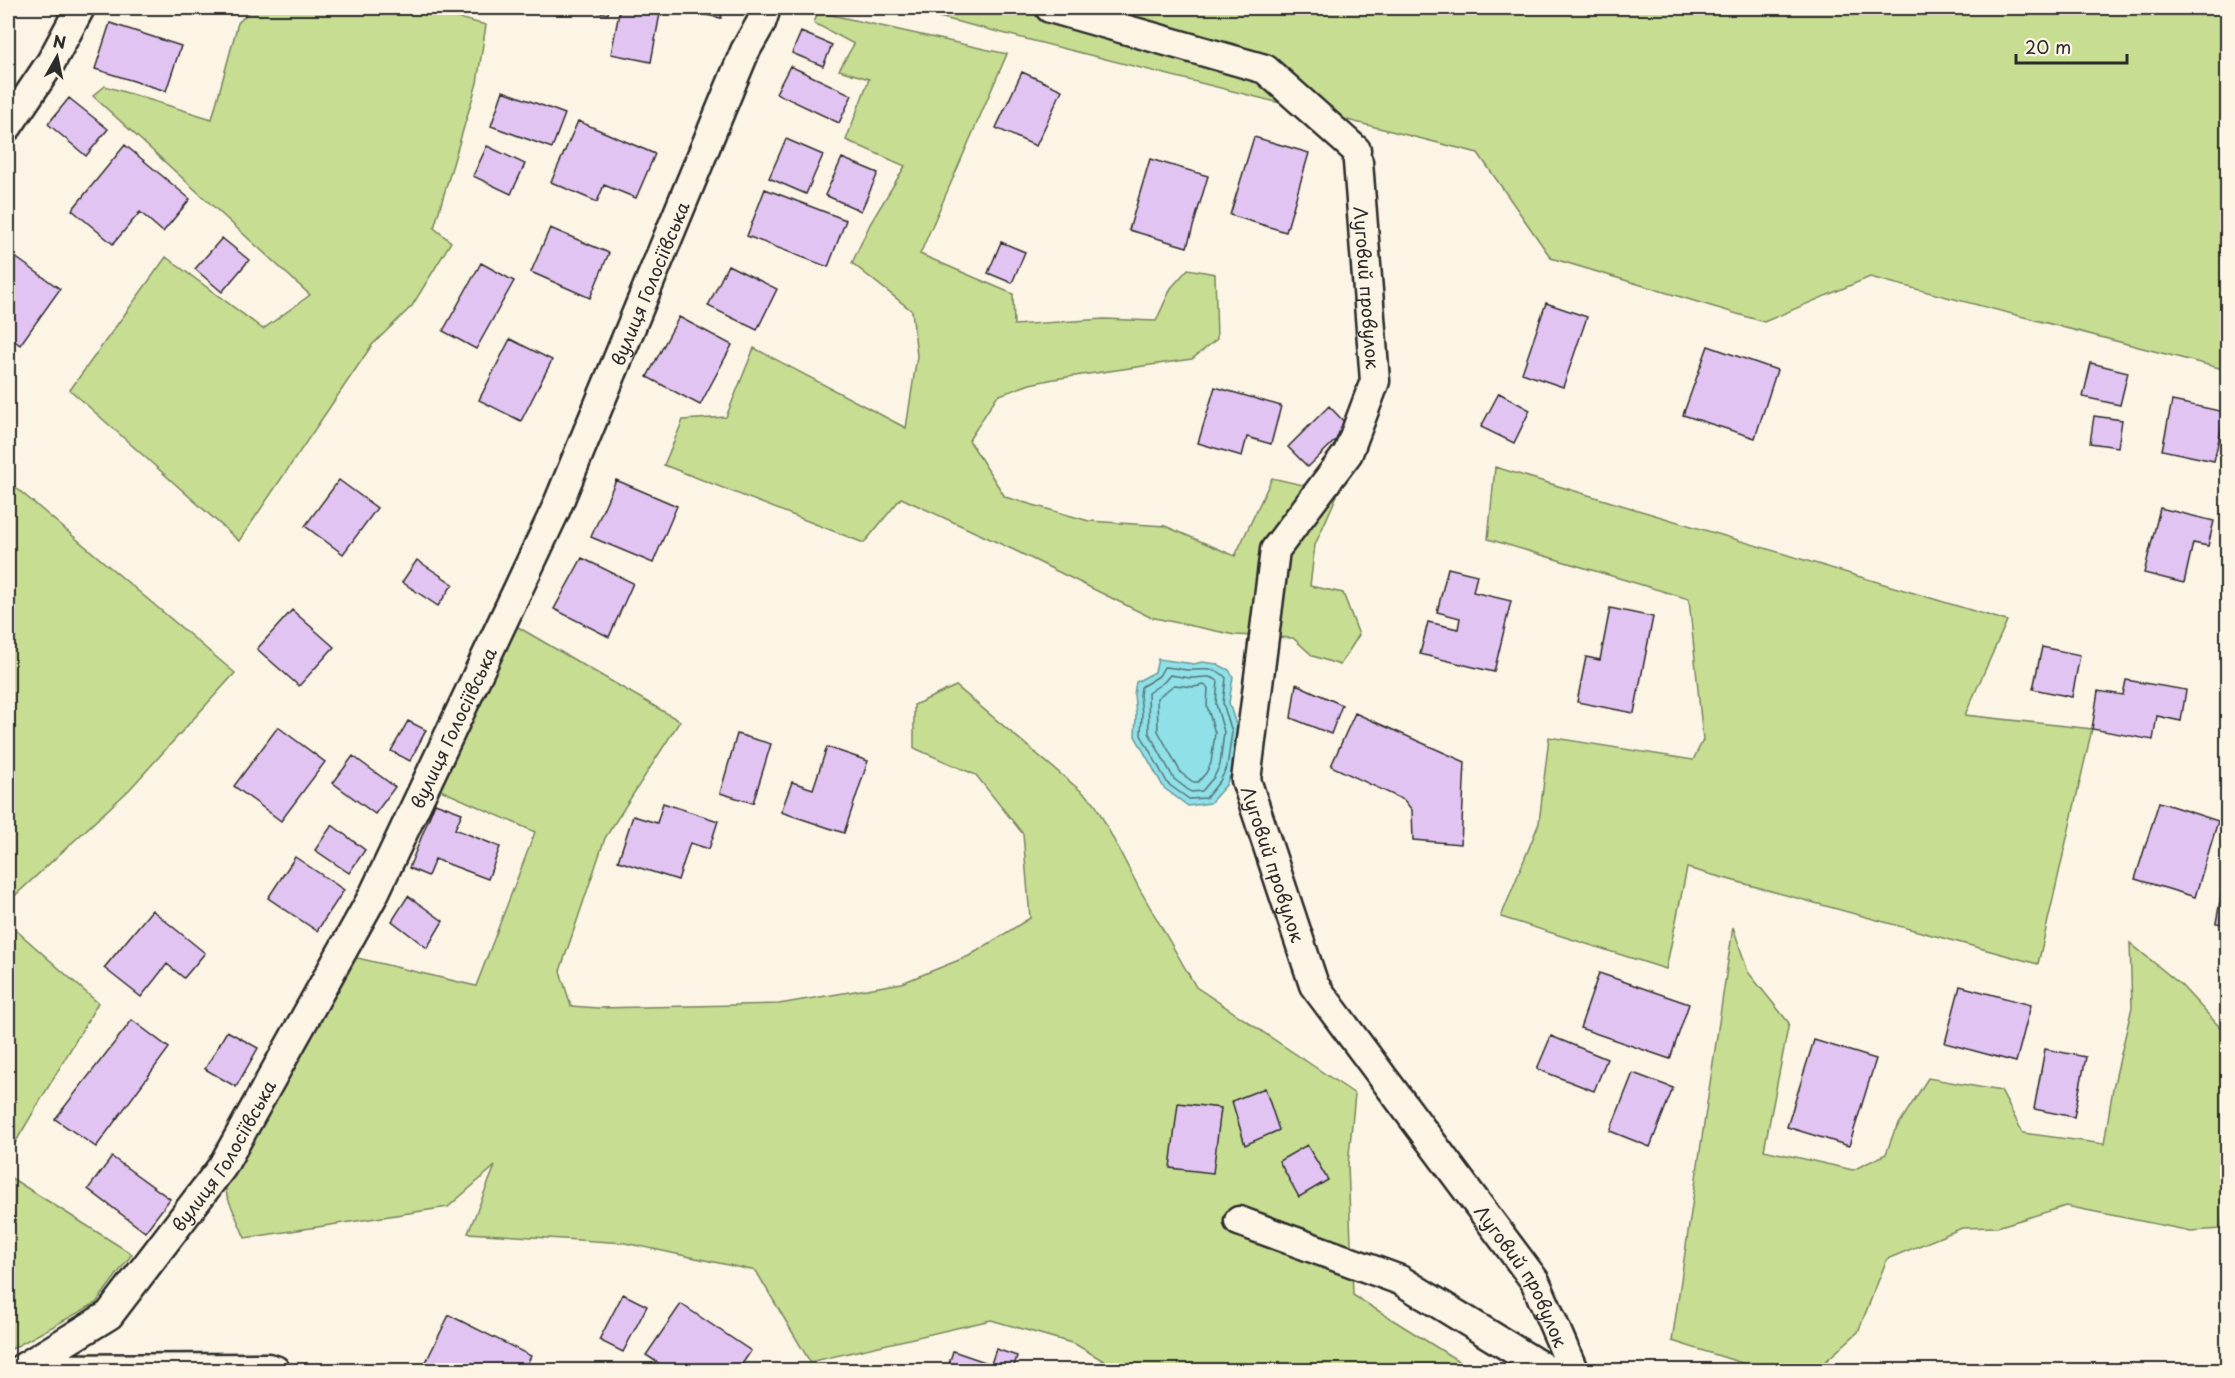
<svg xmlns="http://www.w3.org/2000/svg" width="2235" height="1378" viewBox="0 0 2235 1378" font-family="'Playpen Sans',sans-serif">
  <style>
    .green { fill: #c6dd92; stroke: #78845e; stroke-width: 1.5 }
    .water { fill: #8fe0e7; stroke: #67989c; stroke-width: 1.5 }
    .lines { fill: none; stroke-linecap: round; stroke-linejoin: round }
    .shore { stroke: #537376; stroke-width: 1.5 }
    .building { fill: #e2c4f2; stroke: #2b2b2b; stroke-width: 1.5 }
    .street-casing { stroke: #2b2b2b; stroke-width: 33 }
    .street { stroke: #fcf5e5; stroke-width: 28 }
    .labels { text-anchor: middle; dominant-baseline: central; stroke-width: 4.5; stroke-linejoin: round; paint-order: stroke }
    .street-label { font-size: 18px; fill: #2b2b2b; stroke: #fcf5e5 }
  </style>
  <rect width="100%" height="100%" fill="#fcf5e5"/>
  <filter id="ink" filterUnits="userSpaceOnUse"><feTurbulence type="fractalNoise" baseFrequency=".0167" numOctaves="2"/><feDisplacementMap in="SourceGraphic" scale="12" xChannelSelector="R" yChannelSelector="G"/><feConvolveMatrix kernelMatrix="1 2 1 2 8 2 1 2 1" color-interpolation-filters="sRGB"/></filter>
  <g filter="url(#ink)">
    <!-- green -->
    <path class="green" d="M 253,8 L 420,8 L 486,25 L 477,83 L 434,228 L 451,242 L 412,306 L 372,345 L 239,541 L 70,390 L 166,257 L 263,329 L 310,295 L 93,96 L 105,86 L 212,119 L 238,23 Z
      M 903,8 L 2227,8 L 2227,370 L 1870,277 L 1764,322 L 1551,258 L 1478,153 Z
      M 818,12 L 1007,54 L 920,254 L 1013,294 L 1014,325 L 1104,319 L 1156,321 L 1171,288 L 1188,269 L 1215,274 L 1217,339 L 1192,359 L 1054,379 L 1030,384 L 997,396 L 969,440 L 1005,497 L 1089,521 L 1165,526 L 1235,556 L 1272,478 L 1338,493 L 1315,545 L 1310,586 L 1343,593 L 1359,635 L 1340,665 L 1313,656 L 1293,638 L 1235,635 L 1150,617 L 1014,550 L 901,498 L 864,543 L 664,465 L 683,420 L 726,417 L 754,348 L 906,428 L 917,356 L 912,311 L 852,263 L 870,224 L 905,166 L 846,140 L 869,79 L 839,70 L 854,44 L 814,23 Z
      M 1495,467 L 2007,621 L 1965,715 L 2092,729 L 2038,964 L 1687,868 L 1666,969 L 1501,917 L 1539,823 L 1549,737 L 1693,760 L 1703,740 L 1689,599 L 1488,539 Z
      M 8,481 L 235,673 L 129,790 L 8,902 Z
      M 504,619 L 680,721 L 605,838 L 560,971 L 571,1006 L 598,1008 L 779,1004 L 902,983 L 969,956 L 1030,918 L 1023,834 L 976,775 L 914,748 L 914,705 L 956,686 L 1094,802 L 1139,888 L 1196,987 L 1355,1094 L 1348,1165 L 1353,1295 L 1473,1370 L 1119,1370 L 1075,1344 L 991,1320 L 810,1362 L 756,1271 L 625,1243 L 468,1233 L 495,1166 L 448,1207 L 245,1238 L 227,1196 L 222,1167 L 341,954 L 476,986 L 535,832 L 427,784 Z
      M 8,923 L 98,1003 L 8,1155 Z
      M 1733,927 L 1748,972 L 1789,1023 L 1764,1150 L 1853,1170 L 1886,1154 L 1894,1132 L 1928,1078 L 2001,1091 L 2023,1133 L 2104,1144 L 2113,1088 L 2132,1007 L 2130,943 L 2181,985 L 2227,1035 L 2228,1171 L 2222,1229 L 2191,1231 L 2066,1206 L 1997,1227 L 1962,1228 L 1887,1259 L 1858,1332 L 1816,1370 L 1764,1370 L 1672,1341 Z
      M 8,1176 L 132,1254 L 96,1303 L 8,1351 Z"/>
    <!-- water -->
    <path class="water" d="M 1158,659 L 1194,664 L 1202,662 L 1217,664 L 1229,670 L 1233,677 L 1229,703 L 1238,731 L 1233,769 L 1226,785 L 1210,803 L 1188,806 L 1164,788 L 1135,736 L 1136,715 L 1134,694 L 1136,682 L 1155,672 Z"/>
    <g class="lines">
      <!-- shore -->
      <path class="shore" d="M 1164,667 C 1174,667 1184,671 1194,670 C 1206,670 1217,667 1226,678 L 1223,703 L 1232,732 L 1227,767 L 1220,781 L 1206,798 L 1189,799 L 1168,784 L 1141,735 L 1142,714 L 1140,695 L 1141,687 L 1159,676 Z
        M 1170,675 C 1178,676 1187,678 1195,678 C 1204,677 1210,675 1218,681 L 1216,704 L 1224,732 L 1220,765 L 1214,777 L 1202,791 L 1191,792 L 1174,779 L 1149,733 L 1148,693 L 1164,682 Z
        M 1174,685 L 1194,687 L 1204,685 L 1208,688 L 1207,706 L 1215,733 L 1211,763 L 1206,773 L 1198,782 L 1193,782 L 1181,773 L 1158,731 L 1157,698 Z"/>
    </g>
    <!-- building -->
    <path class="building" d="M 38,8 L 60,8 L 58,14 Z
      M 579,8 L 609,8 L 608,14 Z
      M 620,8 L 661,8 L 651,62 L 611,54 Z
      M 683,8 L 723,8 L 721,18 L 682,10 Z
      M 110,23 L 181,46 L 166,91 L 95,69 Z
      M 801,32 L 832,45 L 823,66 L 792,53 Z
      M 790,66 L 852,95 L 839,123 L 776,93 Z
      M 1022,72 L 1062,90 L 1036,146 L 996,128 Z
      M 503,91 L 565,114 L 552,148 L 491,126 Z
      M 69,98 L 108,129 L 86,156 L 48,124 Z
      M 578,121 L 655,154 L 636,198 L 604,185 L 597,202 L 551,182 Z
      M 1254,137 L 1309,153 L 1286,232 L 1230,215 Z
      M 786,139 L 823,155 L 806,194 L 769,178 Z
      M 125,145 L 190,199 L 163,232 L 140,212 L 113,244 L 72,210 Z
      M 487,146 L 525,164 L 511,194 L 473,176 Z
      M 842,158 L 878,173 L 861,211 L 825,195 Z
      M 1150,159 L 1208,176 L 1187,247 L 1129,230 Z
      M 765,189 L 846,220 L 828,267 L 747,236 Z
      M 550,228 L 609,253 L 590,298 L 531,272 Z
      M 222,238 L 249,260 L 222,292 L 195,269 Z
      M 1001,242 L 1025,252 L 1012,283 L 988,273 Z
      M 8,252 L 60,289 L 20,345 L 8,336 Z
      M 481,263 L 514,281 L 476,349 L 443,331 Z
      M 728,265 L 777,289 L 757,330 L 708,306 Z
      M 1546,303 L 1587,317 L 1563,387 L 1522,373 Z
      M 679,317 L 732,345 L 700,405 L 647,377 Z
      M 510,339 L 552,360 L 521,421 L 479,400 Z
      M 1708,346 L 1777,370 L 1755,438 L 1683,415 Z
      M 2091,363 L 2128,372 L 2120,405 L 2083,397 Z
      M 1215,387 L 1281,406 L 1271,444 L 1247,437 L 1242,456 L 1198,443 Z
      M 1499,393 L 1530,410 L 1514,443 L 1481,427 Z
      M 2172,401 L 2225,412 L 2214,461 L 2162,450 Z
      M 1329,406 L 1349,427 L 1308,467 L 1288,447 Z
      M 2094,416 L 2122,420 L 2118,447 L 2090,443 Z
      M 339,480 L 377,508 L 343,554 L 305,526 Z
      M 616,480 L 677,506 L 653,563 L 591,537 Z
      M 2160,508 L 2214,521 L 2208,546 L 2193,543 L 2184,583 L 2144,573 Z
      M 582,558 L 633,583 L 609,637 L 554,609 Z
      M 417,560 L 453,584 L 438,606 L 402,582 Z
      M 1448,568 L 1477,575 L 1473,592 L 1511,601 L 1494,672 L 1420,654 L 1428,622 L 1458,629 L 1460,618 L 1437,612 Z
      M 1610,608 L 1653,617 L 1634,713 L 1577,702 L 1586,657 L 1600,660 Z
      M 292,610 L 334,647 L 299,686 L 257,649 Z
      M 2042,647 L 2080,655 L 2072,697 L 2033,689 Z
      M 2126,680 L 2186,690 L 2181,721 L 2157,716 L 2153,740 L 2092,729 L 2098,691 L 2123,695 Z
      M 1296,684 L 1342,705 L 1331,734 L 1291,718 Z
      M 1355,713 L 1465,762 L 1461,844 L 1413,840 L 1412,810 L 1404,800 L 1331,766 Z
      M 408,721 L 426,730 L 410,761 L 391,751 Z
      M 278,727 L 325,762 L 281,821 L 234,786 Z
      M 737,734 L 771,744 L 753,803 L 720,793 Z
      M 827,747 L 868,761 L 844,833 L 781,812 L 792,782 L 813,789 Z
      M 353,756 L 395,787 L 375,814 L 333,783 Z
      M 2159,802 L 2218,821 L 2195,897 L 2135,879 Z
      M 435,803 L 462,813 L 455,829 L 500,847 L 488,879 L 435,859 L 428,876 L 409,868 Z
      M 663,803 L 718,821 L 709,849 L 690,843 L 678,880 L 618,861 L 633,816 L 657,823 Z
      M 332,825 L 365,850 L 349,873 L 315,850 Z
      M 295,857 L 344,890 L 317,931 L 268,898 Z
      M 2223,885 L 2228,886 L 2228,925 L 2216,923 Z
      M 408,896 L 443,921 L 427,948 L 392,921 Z
      M 152,910 L 205,953 L 184,978 L 167,964 L 141,997 L 104,968 Z
      M 1599,973 L 1689,1004 L 1670,1059 L 1580,1028 Z
      M 1960,986 L 2031,1005 L 2016,1062 L 1945,1043 Z
      M 132,1020 L 169,1048 L 96,1147 L 55,1119 Z
      M 227,1031 L 258,1048 L 236,1087 L 205,1069 Z
      M 1551,1036 L 1607,1059 L 1594,1091 L 1537,1069 Z
      M 1814,1040 L 1876,1059 L 1849,1146 L 1787,1127 Z
      M 2045,1049 L 2086,1057 L 2074,1117 L 2034,1109 Z
      M 1633,1073 L 1673,1088 L 1650,1147 L 1610,1131 Z
      M 1265,1088 L 1279,1130 L 1245,1145 L 1232,1101 Z
      M 1178,1103 L 1221,1108 L 1213,1173 L 1170,1168 Z
      M 1307,1145 L 1328,1180 L 1299,1197 L 1279,1161 Z
      M 112,1157 L 170,1199 L 145,1232 L 88,1189 Z
      M 623,1294 L 647,1306 L 623,1352 L 599,1340 Z
      M 681,1304 L 751,1351 L 738,1370 L 669,1370 L 646,1355 Z
      M 449,1315 L 531,1356 L 524,1370 L 422,1370 Z
      M 996,1349 L 1017,1356 L 1013,1370 L 947,1370 L 953,1351 L 991,1364 Z"/>
    <g class="lines">
      <defs>
        <g id="street">
          <path d="M 1050,8 L 1265,69 L 1356,150"/>
          <path d="M 8,126 L 51,62 L 80,8"/>
          <path id="s1" d="M 1358,162 L 1375,381 L 1348,453 L 1275,550 L 1246,780 L 1314,985 L 1535,1281 L 1573,1370"/>
          <path d="M 1239,1221 L 1400,1280 L 1547,1370"/>
          <path id="s2" d="M 21,1369 L 109,1315 L 222,1167 L 373,896 L 555,511 L 745,51 L 761,23 L 766,8"/>
          <path d="M 22,1369 L 268,1368 L 275,1370"/>
        </g>
      </defs>
      <!-- street casing -->
      <use href="#street" class="street-casing"/>
      <!-- street -->
      <use href="#street" class="street"/>
    </g>
  </g>
  <g class="labels">
    <!-- street labels -->
    <g class="street-label">
      <text stroke="none"><textPath href="#s2" startOffset="1272">вулиця Голосіївська</textPath></text>
      <text stroke="none"><textPath href="#s1" startOffset="126">Луговий провулок</textPath></text>
      <text stroke="none"><textPath href="#s2" startOffset="786">вулиця Голосіївська</textPath></text>
      <text stroke="none"><textPath href="#s1" startOffset="738">Луговий провулок</textPath></text>
      <text stroke="none"><textPath href="#s2" startOffset="300">вулиця Голосіївська</textPath></text>
      <text stroke="none"><textPath href="#s1" startOffset="1224">Луговий провулок</textPath></text>
    </g>
  </g>
  <!-- margin -->
  <rect width="2235" height="1378" fill="none" stroke="#fcf5e5" stroke-width="30"/>
  <rect x="15" y="15" width="2205" height="1348" fill="none" stroke="#2b2b2b" stroke-width="2" filter="url(#ink)"/>
  <!-- north arrow -->
  <g transform="translate(57 57) rotate(9)" stroke="#fcf5e5" stroke-width="4.5" paint-order="stroke">
  <path d="M0-4.5L10 22L0 15L-10 22Z" fill="#2b2b2b"/>
  <text y="-9" font-size="16" font-weight="bold" text-anchor="middle" fill="#2b2b2b">N</text>
  </g>
  <!-- scale -->
  <path d="M2016 54v9h111v-9" fill="none" stroke="#2b2b2b" stroke-width="3"/>
  <text x="2025" y="54" font-size="18" fill="#2b2b2b" stroke="#fcf5e5" stroke-width="4.5" paint-order="stroke">20 m</text>
</svg>
